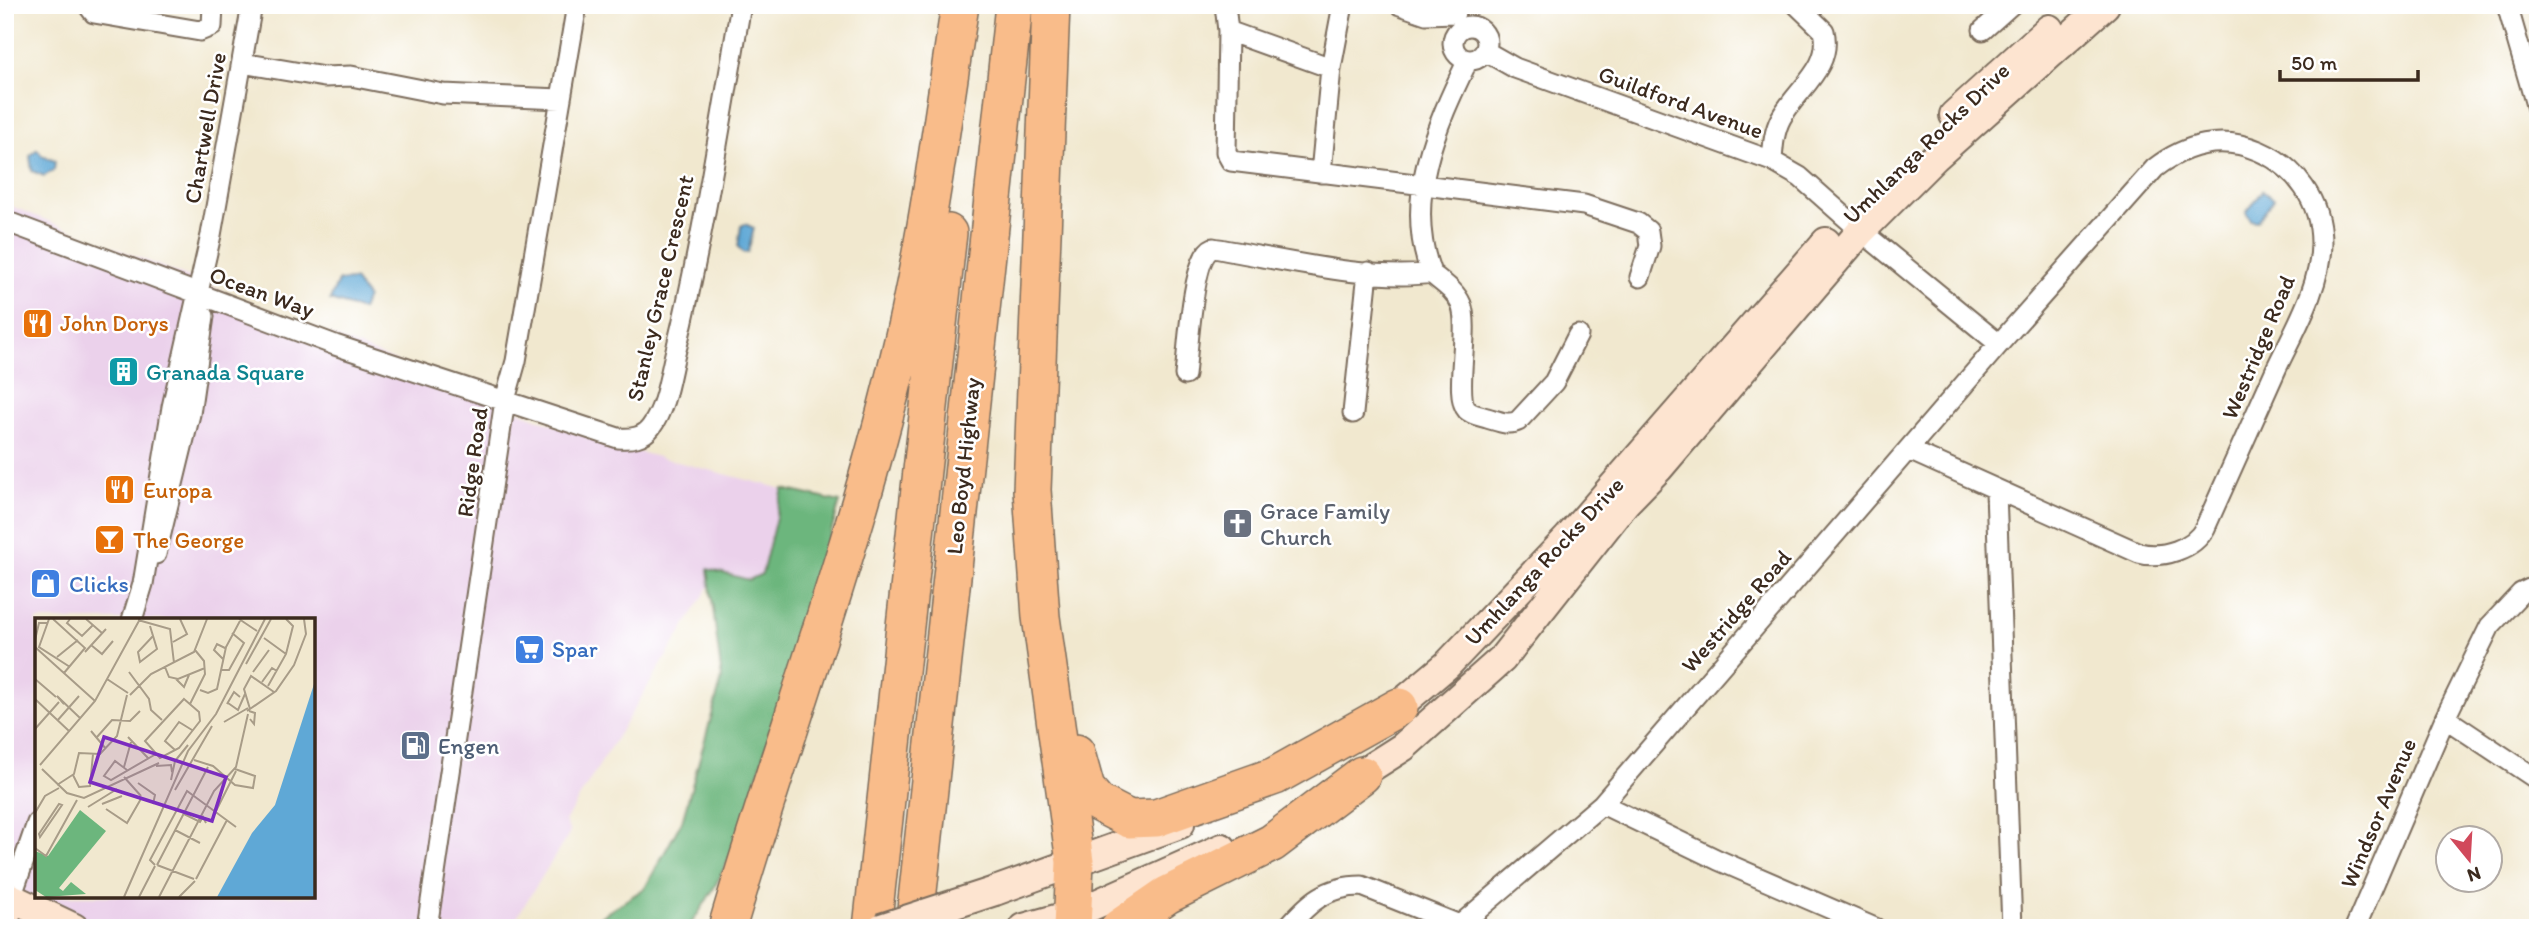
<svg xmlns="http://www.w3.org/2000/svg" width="2543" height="933" viewBox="0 0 2543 933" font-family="Itim,sans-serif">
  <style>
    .built { fill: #ebd1eb; fill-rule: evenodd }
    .forest { fill: #6cb67d; stroke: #54704e; stroke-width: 2 }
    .water { fill: #5fa8d6; stroke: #4d697a; stroke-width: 2 }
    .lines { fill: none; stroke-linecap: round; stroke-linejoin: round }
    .street-casing { stroke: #7b6c5c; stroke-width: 23 }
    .secondary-casing { stroke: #7b6c5c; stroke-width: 32 }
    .highway-casing { stroke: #7b6c5c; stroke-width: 40 }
    .street { stroke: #fff; stroke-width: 19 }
    .secondary { stroke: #fde4d0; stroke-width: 28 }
    .highway { stroke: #f9bc8a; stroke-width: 37 }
    .secondary-bridge-casing { stroke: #7b6c5c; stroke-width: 32; stroke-linecap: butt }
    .secondary-bridge { stroke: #fde4d0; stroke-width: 28 }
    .labels { text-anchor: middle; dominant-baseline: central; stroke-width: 5; stroke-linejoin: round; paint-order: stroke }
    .street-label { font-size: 23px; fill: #3b2a1e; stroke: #fff }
    .food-label { font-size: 23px; fill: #c56008; stroke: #fff; text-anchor: start }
    .culture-label { font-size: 23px; fill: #0d838f; stroke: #fff; text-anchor: start }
    .worship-label { font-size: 23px; fill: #5b616d; stroke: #fff; text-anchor: start }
    .shop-label { font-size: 23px; fill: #366cbe; stroke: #fff; text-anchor: start }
    .service-label { font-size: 23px; fill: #4e5e75; stroke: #fff; text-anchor: start }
    .inset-road { fill: none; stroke: #a89c88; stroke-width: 2 }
    .view { fill: #7b2cbf; fill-opacity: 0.15; stroke: #7b2cbf; stroke-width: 3.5 }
    .inset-edge { fill: none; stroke: #3b2a1e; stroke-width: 3.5 }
  </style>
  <rect width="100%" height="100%" fill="#fff"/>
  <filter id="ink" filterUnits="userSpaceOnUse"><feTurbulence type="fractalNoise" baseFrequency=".0143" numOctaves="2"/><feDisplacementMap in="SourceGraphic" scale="14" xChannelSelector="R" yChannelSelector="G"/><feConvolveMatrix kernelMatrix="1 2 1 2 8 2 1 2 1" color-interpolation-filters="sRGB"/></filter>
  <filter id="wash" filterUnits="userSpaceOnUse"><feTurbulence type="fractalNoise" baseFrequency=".00686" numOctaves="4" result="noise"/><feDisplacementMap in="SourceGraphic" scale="28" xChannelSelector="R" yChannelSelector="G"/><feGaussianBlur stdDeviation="1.57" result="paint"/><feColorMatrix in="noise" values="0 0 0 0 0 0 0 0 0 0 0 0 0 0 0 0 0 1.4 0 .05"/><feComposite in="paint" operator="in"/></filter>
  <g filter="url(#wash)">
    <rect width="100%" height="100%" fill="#f1e8cf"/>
    <!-- built -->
    <path class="built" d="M 6,204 L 546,422 L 611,445 L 783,489 L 762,574 L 749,580 L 709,569 L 712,582 L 565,821 L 570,832 L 510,928 L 99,928 L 5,892 ZM 37,620 L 313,620 L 313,896 L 37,896 Z"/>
    <!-- forest -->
    <path class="forest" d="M 783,489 L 840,502 L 743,825 C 729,863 712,895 688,928 L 583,928 L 645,888 L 682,821 L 722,679 L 708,569 L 749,580 L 762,574 Z"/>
    <!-- water -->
    <path class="water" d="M 37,149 L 42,156 L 55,161 L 54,170 L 44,176 L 32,171 L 30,156 Z
      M 2263,191 L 2274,199 L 2257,221 L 2251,220 L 2246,213 Z
      M 745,224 L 754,228 L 748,252 L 744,253 L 738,247 L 741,226 Z
      M 354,280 L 367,297 L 362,310 L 330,300 L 338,281 Z"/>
  </g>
  <g filter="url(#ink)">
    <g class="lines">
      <defs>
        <path id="street" d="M 88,5 L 94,13 L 200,31 L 212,26 L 213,5
          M 1225,5 L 1228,31 L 1226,152 L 1231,161 L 1584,205 L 1638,223 L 1648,231 L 1650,246 L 1640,277
          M 1400,5 L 1426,14 L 1455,13
          M 2507,5 L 2538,112
          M1453 43a17 17 0 1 1 34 0a17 17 0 1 1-34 0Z
          M 1983,30 L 2011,5
          M 1228,31 L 1331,68
          M 1485,51 L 1515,68 L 1772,161 L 1800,177 L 1861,231 L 1999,344
          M 242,63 L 324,77 L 351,76 L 443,94 L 561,99
          M 1772,161 C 1773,146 1774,131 1781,118 C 1797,89 1833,67 1824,31 L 1797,5
          M 1321,173 L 1331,68 L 1342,10
          M 5,221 L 335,345 L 618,438 C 631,439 643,438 651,427 C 667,406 670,371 677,346 C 704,233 721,119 741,5
          M 1431,273 C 1403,199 1436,126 1468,60
          M 1185,375 C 1188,352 1192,256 1213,248 C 1275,258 1371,282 1431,273 C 1441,282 1455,290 1461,304 C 1471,329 1453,396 1467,410 C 1472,415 1481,416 1487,418 C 1498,421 1508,426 1518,421 L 1554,382 L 1578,335
          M 1353,413 L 1368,272
          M 1996,492 L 2012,928
          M 156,554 L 190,414 L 204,316
          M 132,620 L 143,584 L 172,407 L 211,235 L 252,5
          M 2445,718 L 2538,780
          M 1602,804 L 1718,860 L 1875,928
          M 5,897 L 11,898 L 37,823
          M 1460,925 L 1602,804 L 1999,344 L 2155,168 C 2186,144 2222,135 2259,151 C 2296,167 2321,201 2321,243 C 2321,286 2295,329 2277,367 C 2253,421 2229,474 2205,528 C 2194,549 2162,559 2139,553 L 1909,450
          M 427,928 L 505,400 L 516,361 L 577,5
          M 1287,928 C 1309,902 1327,886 1362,886 L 1467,928
          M 2355,928 L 2445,718 L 2490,626 L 2521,593 L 2538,585"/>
        <path id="secondary" d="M 1954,115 L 2049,29
          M 1383,719 L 1447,665 L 1568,538 L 1826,242
          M 1345,784 L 1403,747 L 1502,659 L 1625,503 L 1659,468 L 1861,231 L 1935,157 L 2105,5
          M 995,891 L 1180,824
          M 5,919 L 11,898 L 74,928
          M 1024,928 L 1074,914 L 1222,848"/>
        <path id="highway" d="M 1051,5 L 1032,490 L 1041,617 L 1075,862 L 1072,928
          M 1076,753 L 1086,789 L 1098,803 L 1129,819 L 1156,818 L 1275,776 L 1399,707
          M 727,928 C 782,741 850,559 896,370 C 926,250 941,128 960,5
          M 872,928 L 948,233
          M 914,928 L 1014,5
          M 1119,928 L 1167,895 L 1272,843 L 1362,775"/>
      </defs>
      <!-- street casing -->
      <use href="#street" class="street-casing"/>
      <!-- secondary casing -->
      <use href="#secondary" class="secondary-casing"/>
      <!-- highway casing -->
      <use href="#highway" class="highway-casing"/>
      <!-- street -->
      <use href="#street" class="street"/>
      <!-- secondary -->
      <use href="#secondary" class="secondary"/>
      <!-- highway -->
      <use href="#highway" class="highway"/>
      <defs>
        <path id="secondary-bridge" d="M 881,928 L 995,891"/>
      </defs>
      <!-- secondary-bridge casing -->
      <use href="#secondary-bridge" class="secondary-bridge-casing"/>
      <!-- secondary-bridge -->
      <use href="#secondary-bridge" class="secondary-bridge"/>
    </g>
  </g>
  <!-- icons -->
  <defs>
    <symbol id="restaurant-square" viewBox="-11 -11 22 22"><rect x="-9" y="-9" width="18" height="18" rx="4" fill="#e8710a" stroke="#fff"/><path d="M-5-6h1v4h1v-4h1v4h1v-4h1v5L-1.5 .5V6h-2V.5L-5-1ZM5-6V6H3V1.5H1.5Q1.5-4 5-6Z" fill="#fff"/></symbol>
    <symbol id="building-square" viewBox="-11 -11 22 22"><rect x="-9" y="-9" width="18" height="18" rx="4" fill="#0f9aa8" stroke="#fff"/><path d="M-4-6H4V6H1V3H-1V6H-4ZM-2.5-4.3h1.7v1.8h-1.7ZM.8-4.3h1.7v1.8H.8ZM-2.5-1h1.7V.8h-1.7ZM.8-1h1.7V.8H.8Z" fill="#fff"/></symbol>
    <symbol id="church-square" viewBox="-11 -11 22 22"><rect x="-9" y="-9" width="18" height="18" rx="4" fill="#6b7280" stroke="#fff"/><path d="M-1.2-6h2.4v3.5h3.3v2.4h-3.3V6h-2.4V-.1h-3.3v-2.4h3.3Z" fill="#fff"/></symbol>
    <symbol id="bar-square" viewBox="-11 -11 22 22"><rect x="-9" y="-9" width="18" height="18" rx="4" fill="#e8710a" stroke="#fff"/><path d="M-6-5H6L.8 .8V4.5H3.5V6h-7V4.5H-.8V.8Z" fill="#fff"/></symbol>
    <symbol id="shop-square" viewBox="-11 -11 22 22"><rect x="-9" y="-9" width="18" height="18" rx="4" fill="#3f7fe0" stroke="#fff"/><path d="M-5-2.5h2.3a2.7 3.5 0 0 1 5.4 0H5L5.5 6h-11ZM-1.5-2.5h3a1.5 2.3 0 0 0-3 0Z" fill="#fff"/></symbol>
    <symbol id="supermarket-square" viewBox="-11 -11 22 22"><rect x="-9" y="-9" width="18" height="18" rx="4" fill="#3f7fe0" stroke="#fff"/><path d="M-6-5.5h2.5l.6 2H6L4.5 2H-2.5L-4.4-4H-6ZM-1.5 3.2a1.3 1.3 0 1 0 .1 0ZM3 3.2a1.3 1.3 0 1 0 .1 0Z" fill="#fff"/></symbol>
    <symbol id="fuel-square" viewBox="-11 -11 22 22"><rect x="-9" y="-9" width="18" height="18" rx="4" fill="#5c6f8a" stroke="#fff"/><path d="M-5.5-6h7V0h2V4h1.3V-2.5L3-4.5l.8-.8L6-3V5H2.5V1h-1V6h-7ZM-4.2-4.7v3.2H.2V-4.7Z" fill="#fff"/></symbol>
  </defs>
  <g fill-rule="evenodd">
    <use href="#restaurant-square" x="20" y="306" width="35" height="35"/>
    <use href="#building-square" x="106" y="354" width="35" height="35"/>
    <use href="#restaurant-square" x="102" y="472" width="35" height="35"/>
    <use href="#church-square" x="1220" y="506" width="35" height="35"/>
    <use href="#bar-square" x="92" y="522" width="35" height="35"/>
    <use href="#shop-square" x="28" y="566" width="35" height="35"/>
    <use href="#supermarket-square" x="512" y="632" width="35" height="35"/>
    <use href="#fuel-square" x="398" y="728" width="35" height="35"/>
  </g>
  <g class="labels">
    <!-- street labels -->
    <g class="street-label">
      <text transform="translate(1681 102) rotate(20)">Guildford Avenue</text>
      <text transform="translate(205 128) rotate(-80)">Chartwell Drive</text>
      <text transform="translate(1926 143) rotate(-44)">Umhlanga Rocks Drive</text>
      <text transform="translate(660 288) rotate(-77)">Stanley Grace Crescent</text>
      <text transform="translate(262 292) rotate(20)">Ocean Way</text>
      <text transform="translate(2258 347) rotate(-67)">Westridge Road</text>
      <text transform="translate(472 462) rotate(-82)">Ridge Road</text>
      <text transform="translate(963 466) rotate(-84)">Leo Boyd Highway</text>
      <text transform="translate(1544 561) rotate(-47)">Umhlanga Rocks Drive</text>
      <text transform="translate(1736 611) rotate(-49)">Westridge Road</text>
      <text transform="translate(2378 813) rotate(-67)">Windsor Avenue</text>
    </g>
    <!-- food labels -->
    <g class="food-label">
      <text x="60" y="323">John Dorys</text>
      <text x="143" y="490">Europa</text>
      <text x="133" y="540">The George</text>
    </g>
    <!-- culture labels -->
    <g class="culture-label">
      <text x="146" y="372">Granada Square</text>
    </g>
    <!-- worship labels -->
    <g class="worship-label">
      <text x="1260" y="511">Grace Family<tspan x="1260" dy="26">Church</tspan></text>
    </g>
    <!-- shop labels -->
    <g class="shop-label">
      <text x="69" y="584">Clicks</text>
      <text x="552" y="649">Spar</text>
    </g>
    <!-- service labels -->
    <g class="service-label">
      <text x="438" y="746">Engen</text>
    </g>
  </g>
  <!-- overview -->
  <g transform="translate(35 618)">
    <rect width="280" height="280" fill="#f1e8cf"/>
    <path d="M 45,192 L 71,213 L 24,270 L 28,273 L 36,264 L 51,276 L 11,279 L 0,272 L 0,233 L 13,238 Z" fill="#6cb67d"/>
    <path d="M 280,63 L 280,279 L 182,279 L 217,215 L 240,187 Z" fill="#5fa8d6"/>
    <path class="inset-road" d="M 14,1 L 4,29 L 35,49M 18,1 L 50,30 L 29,55M 35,1 L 32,5 L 47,18 L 58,7M 51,1 L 67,15M 204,1 L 222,13M 103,2 L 135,11 L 139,45M 115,8 L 122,31 L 105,44 L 103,34 L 118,18M 229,20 L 251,36M 0,22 L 4,5 L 12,5M 138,24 L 152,16 L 145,1M 56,27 L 67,36 L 78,23M 0,29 L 60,83M 50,34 L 71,11M 22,39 L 43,22M 188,41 L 179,32 L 182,26 L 190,30M 211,46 L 236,1M 130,49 L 134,59 L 143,61 L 170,50M 186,52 L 194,52 L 209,25 L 197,15M 94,54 L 114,81 L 116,92 L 127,102M 218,54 L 234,32M 0,61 L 21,79M 72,61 L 93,75M 141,61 L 149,69 L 154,57M 227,64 L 237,50 L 242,53M 233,68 L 251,36 L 258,8 L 251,1M 165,72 L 173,75 L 182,71 L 191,29 L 206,1M 95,77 L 116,56 L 159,34 L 172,1M 0,81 L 34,113M 149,81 L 164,94 L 165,103 L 144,130 L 125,140 L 110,123 ZM 193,85 L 203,92 L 210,76M 29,86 L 22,78 L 45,100M 155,86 L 170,56 L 169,43 L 160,32M 192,86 L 199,74 L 205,79M 215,91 L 209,71 L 216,58 L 239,74M 212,93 L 241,73 L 259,47 L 271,16 L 269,1M 214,93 L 220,95 L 219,106 L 215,101M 22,103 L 44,78M 189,104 L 213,90M 0,111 L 24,84M 56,113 L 71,131M 62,119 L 77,102 L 95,103 L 105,93M 93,119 L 113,140M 140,132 L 130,123 L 144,104 L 157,112M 159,142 L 178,148 L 200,167 L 218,170 L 220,158 L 200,151M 5,147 L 60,83 L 105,1M 121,148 L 136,147 L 137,154M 89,149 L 96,124M 7,151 L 32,175 L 49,180 L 124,145M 92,152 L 80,143 L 69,158 L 76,162 L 121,136M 38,157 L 44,169 L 55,168 L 58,136M 89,159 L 106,178M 136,162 L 140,143 L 153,127M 103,165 L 120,177 L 118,186M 22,167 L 39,156 L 44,135 L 65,136 L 82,118 L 92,77M 140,172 L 177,108M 24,186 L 27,187 L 5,219 L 4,216 ZM 67,186 L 87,178M 53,189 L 82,171M 71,191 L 92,205 L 107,179M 181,193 L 201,153M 0,195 L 10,178 L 24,170M 149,196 L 165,204 L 168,199 L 171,205M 140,212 L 165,225M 0,230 L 11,238 L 42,182M 120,247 L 115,242 L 152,173 L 201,209M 122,247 L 173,149M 122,247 L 159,261M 161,261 L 192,202M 89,279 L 153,133 L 181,96 L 230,1M 104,279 L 120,248M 124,279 L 179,173 L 201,149 L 213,96M 144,279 L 160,263"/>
    <path class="view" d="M 69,119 L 191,159 L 177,203 L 55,164 Z"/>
    <rect width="280" height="280" class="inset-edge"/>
  </g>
  <!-- margin -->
  <rect width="2543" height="933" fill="none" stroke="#fff" stroke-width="28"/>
  <!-- north arrow -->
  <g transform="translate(2469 859) rotate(162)"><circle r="33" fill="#ffffff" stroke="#b1aaa5" stroke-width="2"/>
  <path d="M0-5L12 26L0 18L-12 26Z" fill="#d1495b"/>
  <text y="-10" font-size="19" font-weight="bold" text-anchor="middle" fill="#3b2a1e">N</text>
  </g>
  <!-- scale -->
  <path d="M2280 70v10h138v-10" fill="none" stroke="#3b2a1e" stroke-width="3.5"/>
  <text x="2291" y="70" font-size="21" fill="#3b2a1e" stroke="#ffffff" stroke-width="5" paint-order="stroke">50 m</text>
</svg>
